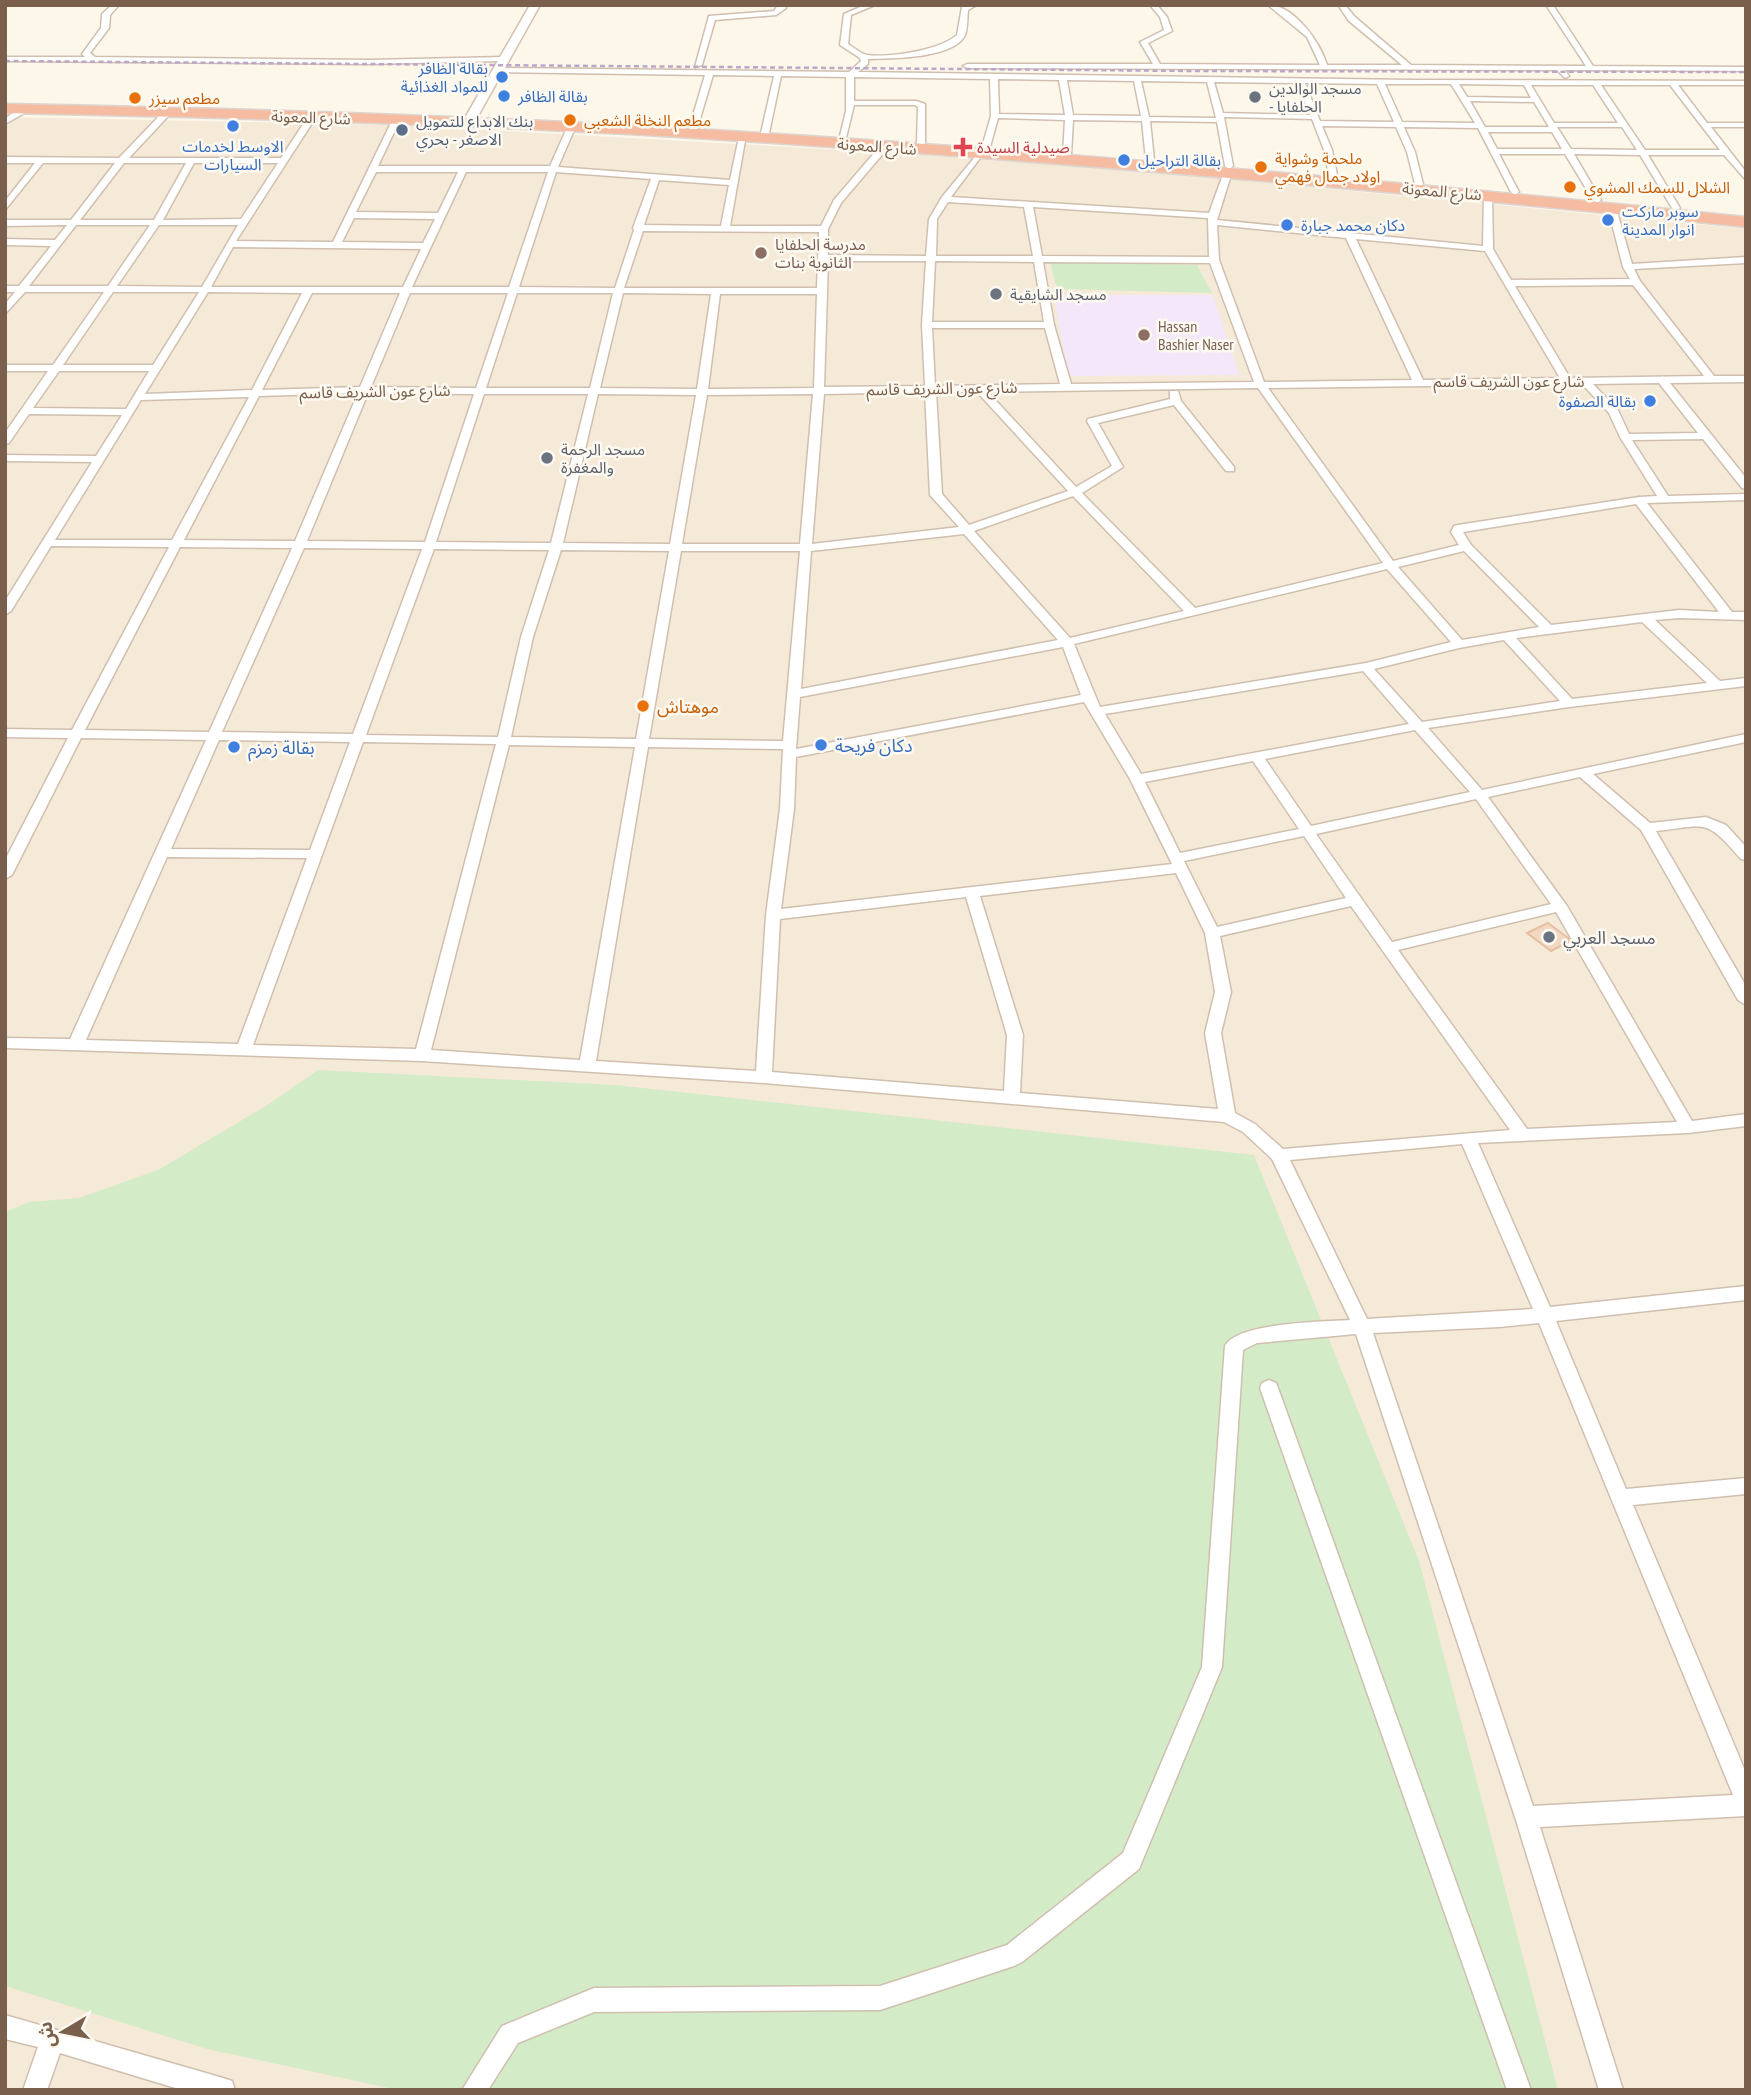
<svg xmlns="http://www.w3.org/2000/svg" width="1751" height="2095" viewBox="0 0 1751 2095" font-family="'PT Sans Narrow','Noto Sans Arabic',sans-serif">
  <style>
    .residential { fill: #f5e9d8 }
    .education { fill: #f4e7fa }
    .green { fill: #d4ebc8 }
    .building { fill: #f2d8c2; stroke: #e5bfa2; stroke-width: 2 }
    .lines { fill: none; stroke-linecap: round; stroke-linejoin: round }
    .street-casing { stroke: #d0bfaf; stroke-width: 3 }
    .secondary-casing { stroke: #d3c0ad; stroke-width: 3 }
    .highway-casing { stroke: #dcd5d0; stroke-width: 3 }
    .street { fill: #fff; fill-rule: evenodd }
    .secondary { fill: #fff; fill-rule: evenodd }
    .highway { fill: #f6bca2; fill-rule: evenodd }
    .rail { stroke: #bba7c8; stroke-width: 2.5; stroke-dasharray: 5 3.5; stroke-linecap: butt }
    .shop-dot { fill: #3f7fe0; stroke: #fffaf1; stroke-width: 2.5 }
    .worship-dot { fill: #6b7280; stroke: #fffaf1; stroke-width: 2.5 }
    .food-dot { fill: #e8710a; stroke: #fffaf1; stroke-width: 2.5 }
    .service-dot { fill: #5c6f8a; stroke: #fffaf1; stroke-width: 2.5 }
    .health-dot { fill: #e0444e; stroke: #fffaf1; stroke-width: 2.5 }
    .education-dot { fill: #8d6e63; stroke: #fffaf1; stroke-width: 2.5 }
    .labels { text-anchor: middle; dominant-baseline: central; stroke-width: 5; stroke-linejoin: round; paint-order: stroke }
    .far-shop-label { font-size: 16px; fill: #366cbe; stroke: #fffaf1; text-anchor: start }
    .far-worship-label { font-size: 16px; fill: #5b616d; stroke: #fffaf1; text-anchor: start }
    .far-food-label { font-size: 16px; fill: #c56008; stroke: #fffaf1; text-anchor: start }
    .far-street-label { font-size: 16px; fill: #795f4c; stroke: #fffaf1 }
    .far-service-label { font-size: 16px; fill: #4e5e75; stroke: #fffaf1; text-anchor: start }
    .far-health-label { font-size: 16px; fill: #be3a42; stroke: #fffaf1; text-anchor: start }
    .far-education-label { font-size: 16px; fill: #785e54; stroke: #fffaf1; text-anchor: start }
    .food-label { font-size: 18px; fill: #c56008; stroke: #fffaf1; text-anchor: start }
    .shop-label { font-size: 18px; fill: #366cbe; stroke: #fffaf1; text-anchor: start }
    .worship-label { font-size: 18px; fill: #5b616d; stroke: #fffaf1; text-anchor: start }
  </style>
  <rect width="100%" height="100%" fill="#fdf7ea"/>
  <!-- residential -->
  <path class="residential" d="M 5,117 L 394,125 L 1040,161 L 1746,229 L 1746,2090 L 5,2090 Z"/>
  <!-- education -->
  <path class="education" d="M 1054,295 L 1213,295 L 1239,375 L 1068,376 Z"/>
  <!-- green -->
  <path class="green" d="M 1050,262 L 1197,265 L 1212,293 L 1057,289 Z
    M 318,1070 L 615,1085 L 1254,1155 L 1419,1561 L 1558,2090 L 398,2090 L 207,2049 L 5,1986 L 5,1212 L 29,1202 L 79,1198 L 158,1170 L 269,1104 Z"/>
  <!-- building -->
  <path class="building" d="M 1548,923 L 1568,938 L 1570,941 L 1551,951 L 1527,933 Z"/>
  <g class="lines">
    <defs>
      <path id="street" d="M 112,5 L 119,5 L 110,15 L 109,28 L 90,53 L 95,57 L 369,60 L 503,57 L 507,59 L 503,61 L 369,64 L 5,61 L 5,57 L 85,57 L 82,54 L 101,28 L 102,14 Z
        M 778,5 L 785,5 L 786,8 L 776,15 L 715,20 L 702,65 L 695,67 L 709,16 L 774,11 Z
        M 865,5 L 875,5 L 851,15 L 848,44 C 853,47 861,54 867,55 C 890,58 940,50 957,35 L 962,7 L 977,5 L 968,10 C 967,18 968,31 964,37 C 950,59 891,58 868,59 L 868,64 L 858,72 L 1412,80 L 1746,81 L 1746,85 L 1678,85 L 1707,123 L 1746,123 L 1746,127 L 1711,127 L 1746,172 L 1746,180 L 1724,155 L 1648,155 L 1680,208 L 1676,211 L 1672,208 L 1640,155 L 1574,154 L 1601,200 L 1597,203 L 1593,200 L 1565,154 L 1499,154 L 1519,192 L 1515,195 L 1511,192 L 1478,128 L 1404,127 L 1415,152 L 1423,184 L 1419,187 L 1415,184 L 1407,152 L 1396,127 L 1322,126 L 1332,150 L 1337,175 L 1333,178 L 1329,175 L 1324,150 L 1312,119 L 1224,117 L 1233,166 L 1229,169 L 1225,166 L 1217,122 L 1150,121 L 1154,160 L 1150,163 L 1146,160 L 1142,121 L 1073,120 L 1071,154 L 1067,156 L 1063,154 L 1065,120 L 998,118 L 990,147 L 986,149 L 982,147 L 991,116 L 990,79 L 854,77 L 854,101 L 916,101 L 925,104 L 925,143 L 921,145 L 917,143 L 918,107 L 915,105 L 854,105 L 846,138 L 839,140 L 846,111 L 846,77 L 781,76 L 769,133 L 765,135 L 761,133 L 774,76 L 713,75 L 697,129 L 693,131 L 689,129 L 705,75 L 498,72 L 494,70 L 498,68 L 849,72 L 861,61 L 860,58 L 840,45 L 844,14 ZM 998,79 L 1059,80 L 1065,115 L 999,114 ZM 1067,80 L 1134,81 L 1141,116 L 1073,115 ZM 1141,81 L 1207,82 L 1216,118 L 1149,117 ZM 1214,82 L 1297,83 L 1310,115 L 1223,113 ZM 1305,83 L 1377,84 L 1394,122 L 1320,121 ZM 1385,84 L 1451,84 L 1475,123 L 1402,122 ZM 1459,84 L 1524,85 L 1531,98 L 1467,97 ZM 1531,85 L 1593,85 L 1618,123 L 1554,123 ZM 1601,85 L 1670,85 L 1720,150 L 1645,150 ZM 1470,101 L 1534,102 L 1549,127 L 1485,127 ZM 1557,127 L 1622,127 L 1637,150 L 1571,149 ZM 1488,132 L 1552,132 L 1562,149 L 1497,149 Z
        M 1150,5 L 1157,5 L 1167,17 L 1172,31 L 1148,43 L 1160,64 L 1320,65 L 1307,37 L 1268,5 C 1294,5 1320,42 1327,65 L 1402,65 L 1349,21 L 1338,5 L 1345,5 L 1355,17 L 1411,65 L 1586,66 L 1546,5 L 1553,5 L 1593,66 L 1746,67 L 1746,71 L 1565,70 L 1569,76 L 1565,78 L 1557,70 L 967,68 L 963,66 L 967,64 L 1153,64 L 1140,42 L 1164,30 L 1160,17 Z
        M 26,106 L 33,108 L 5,124 L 5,118 Z
        M 165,110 L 172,112 L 129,158 L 281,158 L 309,115 L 316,117 L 236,241 L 333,242 L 390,125 L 400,118 L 404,120 L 397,126 L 378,166 L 550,166 L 567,128 L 571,126 L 575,128 L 558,167 L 730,180 L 739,137 L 746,135 L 730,226 L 821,226 L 834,200 L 881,145 L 887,145 L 887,149 L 841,203 L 828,229 L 828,255 L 926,256 L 929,219 L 942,197 L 979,152 L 983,154 L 951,197 L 1209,213 L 1224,172 L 1228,169 L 1232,172 L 1217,220 L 1483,246 L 1484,196 L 1488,193 L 1492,196 L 1493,249 L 1511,280 L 1630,279 L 1623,267 L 1608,208 L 1612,205 L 1616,208 L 1632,264 L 1746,257 L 1746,263 L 1634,269 L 1640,281 L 1714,376 L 1746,376 L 1746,382 L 1670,383 L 1746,478 L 1746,489 L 1742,488 L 1703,439 L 1632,440 L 1668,496 L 1746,494 L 1746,500 L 1647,503 L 1732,612 L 1746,612 L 1746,620 L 1679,618 L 1655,620 L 1720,681 L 1746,678 L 1746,686 L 1569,707 L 1428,728 L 1482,790 L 1746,734 L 1746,742 L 1593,774 L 1650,823 L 1706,817 L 1726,825 L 1746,847 L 1746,860 L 1741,859 C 1705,818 1708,825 1656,831 L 1746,986 L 1746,1005 L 1738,1000 L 1641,830 L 1580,777 L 1488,797 L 1567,906 L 1692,1121 L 1746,1114 L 1746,1126 L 1688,1133 L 1478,1143 L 1550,1307 L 1746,1286 L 1746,1300 L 1556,1321 L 1626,1489 L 1746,1478 L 1746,1494 L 1633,1505 L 1746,1773 L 1746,1816 L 1540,1827 L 1623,2090 L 1599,2090 L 1515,1817 L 1356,1334 L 1257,1343 L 1243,1350 L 1222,1667 L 1139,1869 L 1022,1962 L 1014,1966 L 880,2010 L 594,2012 L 518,2043 L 488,2090 L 462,2090 L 502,2026 L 594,1988 L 880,1986 L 1007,1945 L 1123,1853 L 1202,1667 L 1225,1346 C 1237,1322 1324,1322 1350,1320 L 1272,1159 L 1243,1132 L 1224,1122 L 764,1083 L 422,1061 L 5,1048 L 5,1038 L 70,1039 L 206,740 L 81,738 L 12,875 L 5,879 L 5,860 L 68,738 L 5,737 L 5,729 L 72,730 L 169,547 L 51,546 L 11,611 L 5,615 L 5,601 L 92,462 L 5,461 L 5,455 L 96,456 L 122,415 L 29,414 L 9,443 L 5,444 L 5,433 L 48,371 L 5,371 L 5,365 L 53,365 L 104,292 L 25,292 L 5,314 L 5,304 L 15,292 L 5,292 L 5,286 L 19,286 L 51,246 L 5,245 L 5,239 L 55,240 L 67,225 L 5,226 L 5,220 L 71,220 L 115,163 L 43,163 L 5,210 L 5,201 L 35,163 L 5,163 L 5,157 L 119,158 ZM 124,163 L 186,163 L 154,220 L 80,220 ZM 194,163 L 278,163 L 241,219 L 163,220 ZM 376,172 L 458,172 L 438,213 L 356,212 ZM 466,172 L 548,172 L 509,287 L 412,287 ZM 556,172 L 651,179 L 633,228 L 634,230 L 615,288 L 519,287 ZM 659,180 L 729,185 L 721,226 L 644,225 ZM 948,202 L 1024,207 L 1033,256 L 936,256 L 937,219 ZM 1033,207 L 1208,218 L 1209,257 L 1042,256 ZM 354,218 L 435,219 L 423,243 L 342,242 ZM 76,225 L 150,225 L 108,286 L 29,286 ZM 159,225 L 238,225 L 202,287 L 117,286 ZM 1217,225 L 1346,238 L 1412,380 L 1264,382 L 1219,260 ZM 643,231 L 819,232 L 817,288 L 624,288 ZM 1356,239 L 1485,251 L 1560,378 L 1423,380 ZM 233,247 L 421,249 L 403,287 L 211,287 ZM 828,261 L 926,261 L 922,325 L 925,386 L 824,387 ZM 935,261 L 1034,262 L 1044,322 L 932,322 ZM 1043,262 L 1210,263 L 1254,382 L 1071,384 L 1054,325 ZM 1633,285 L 1704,376 L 1570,378 L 1515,286 ZM 113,292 L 199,292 L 153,365 L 63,365 ZM 208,292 L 302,293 L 252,390 L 145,394 ZM 312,293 L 400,293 L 360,387 L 262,390 ZM 410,293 L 508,293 L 476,388 L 371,387 ZM 517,293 L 613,293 L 590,388 L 486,388 ZM 623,293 L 711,294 L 697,389 L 600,388 ZM 720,294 L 817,294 L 814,388 L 708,389 ZM 932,328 L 1045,328 L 1060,384 L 935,386 ZM 59,371 L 149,371 L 126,409 L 33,408 ZM 1659,383 L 1698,433 L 1629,434 L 1618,410 L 1593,384 ZM 1582,384 L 1609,413 L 1620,437 L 1657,496 L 1639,497 L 1458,525 L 1454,526 L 1451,532 L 1459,545 L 1393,561 L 1268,388 ZM 1258,388 L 1383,563 L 1195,608 L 1082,493 L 1123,467 L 1098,423 L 1174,405 L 1226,471 L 1234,471 L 1234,467 L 1181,401 L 1178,391 L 1170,391 L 1170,399 L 1088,419 L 1087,421 L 1112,466 L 1076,487 L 988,392 ZM 925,392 L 930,495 L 959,527 L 812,544 L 824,394 ZM 936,392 L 977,392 L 1068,491 L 969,525 L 942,494 ZM 358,393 L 295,541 L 184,540 L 259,396 ZM 368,393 L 474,394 L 425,542 L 307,541 ZM 484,394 L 588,394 L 551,543 L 436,542 ZM 598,394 L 696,395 L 670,544 L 563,543 ZM 813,394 L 800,544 L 682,544 L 707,395 ZM 249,397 L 172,540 L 55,540 L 141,400 ZM 1073,496 L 1184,611 L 1070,638 L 974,531 ZM 1636,504 L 1719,612 L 1679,610 L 1551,625 L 1471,545 L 1463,532 ZM 964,534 L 1058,640 L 801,689 L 811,551 ZM 180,547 L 292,548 L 209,732 L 85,730 ZM 304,548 L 422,549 L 353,734 L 222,732 ZM 434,549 L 549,550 L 521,637 L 498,737 L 366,735 ZM 561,550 L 669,551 L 636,739 L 511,737 L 533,637 ZM 681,551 L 800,551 L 783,741 L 649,739 ZM 1464,551 L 1539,627 L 1462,640 L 1398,567 ZM 1387,569 L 1451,642 L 1366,663 L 1100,707 L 1074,644 ZM 1642,622 L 1707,683 L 1572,699 L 1516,638 ZM 1504,640 L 1560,701 L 1422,722 L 1374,669 L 1459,648 ZM 1063,647 L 1081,695 L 796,749 L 800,697 ZM 1363,671 L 1409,724 L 1141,774 L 1105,714 ZM 1084,702 L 1130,779 L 1172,864 L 781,909 L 794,809 L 796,757 ZM 1415,730 L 1470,792 L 1311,826 L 1265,759 ZM 219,740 L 350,742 L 310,850 L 171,849 ZM 363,742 L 496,744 L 416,1049 L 253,1045 ZM 509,745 L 635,747 L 580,1060 L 431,1050 ZM 648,747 L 783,749 L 780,809 L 766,915 L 756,1071 L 596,1061 ZM 1253,761 L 1299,829 L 1180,853 L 1145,782 ZM 1476,799 L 1551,904 L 1392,942 L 1316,834 ZM 1304,836 L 1346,898 L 1217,927 L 1184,861 ZM 167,857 L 307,858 L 238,1044 L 86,1040 ZM 1176,873 L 1205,933 L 1215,992 L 1205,1033 L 1218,1109 L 1020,1093 L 1023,1035 L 980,896 ZM 966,897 L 1007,1035 L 1004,1091 L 772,1072 L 780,919 ZM 1351,906 L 1510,1130 L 1283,1149 L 1255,1124 L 1235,1113 L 1221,1033 L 1231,992 L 1220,936 ZM 1556,912 L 1677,1122 L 1527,1129 L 1398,950 ZM 1462,1144 L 1533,1309 L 1367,1319 L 1290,1160 ZM 1539,1323 L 1733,1795 L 1533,1806 L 1373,1333 L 1500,1327 Z
        M 1269,1380 L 1276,1383 L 1278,1388 L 1531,2090 L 1507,2090 L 1260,1388 L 1262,1383 Z
        M 5,2015 L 223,2078 L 232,2081 L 235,2090 L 182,2090 L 60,2053 L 47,2090 L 23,2090 L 38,2047 L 5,2039 Z"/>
      <path id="secondary" d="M 530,5 L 540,5 L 474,123 L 464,125 L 462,123 Z"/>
      <path id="highway" d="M 5,104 C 224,108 443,115 662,127 C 1024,148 1385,180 1746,217 L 1746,227 C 1385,190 1024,158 662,136 C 444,124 224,117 5,113 Z"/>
    </defs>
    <!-- street casing -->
    <use href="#street" class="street-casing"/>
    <!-- secondary casing -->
    <use href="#secondary" class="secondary-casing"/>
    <!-- highway casing -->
    <use href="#highway" class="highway-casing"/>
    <!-- street -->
    <use href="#street" class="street"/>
    <!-- secondary -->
    <use href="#secondary" class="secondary"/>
    <!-- highway -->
    <use href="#highway" class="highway"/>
    <!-- rail -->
    <path class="rail" d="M 5,61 L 1197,71 L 1746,72"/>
  </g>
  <!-- markers -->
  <g class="shop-dot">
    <circle cx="502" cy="77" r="7"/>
    <circle cx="504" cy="96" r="7"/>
    <circle cx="233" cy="126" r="7"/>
    <circle cx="1124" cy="160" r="7"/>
    <circle cx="1608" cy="220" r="7"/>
    <circle cx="1287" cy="225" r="7"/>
    <circle cx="1650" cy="401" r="7"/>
    <circle cx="821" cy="745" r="7"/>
    <circle cx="234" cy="747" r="7"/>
  </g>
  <g class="worship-dot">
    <circle cx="1255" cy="97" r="7"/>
    <circle cx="996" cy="294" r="7"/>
    <circle cx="547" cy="458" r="7"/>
    <circle cx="1549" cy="937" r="7"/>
  </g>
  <g class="food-dot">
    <circle cx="135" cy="98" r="7"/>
    <circle cx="570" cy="120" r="7"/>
    <circle cx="1261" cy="167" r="7"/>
    <circle cx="1570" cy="187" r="7"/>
    <circle cx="643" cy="706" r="7"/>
  </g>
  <circle class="service-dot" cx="402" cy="130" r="7"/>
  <path class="health-dot" d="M959.5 136.5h7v7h7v7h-7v7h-7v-7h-7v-7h7z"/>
  <g class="education-dot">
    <circle cx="761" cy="253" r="7"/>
    <circle cx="1144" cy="335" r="7"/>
  </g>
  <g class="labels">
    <!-- far-shop labels -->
    <g class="far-shop-label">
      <text x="488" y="68" text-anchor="end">بقالة الظافر<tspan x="488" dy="18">للمواد الغذائية</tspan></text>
      <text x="518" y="96">بقالة الظافر</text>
      <text x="233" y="146" text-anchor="middle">الاوسط لخدمات<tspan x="233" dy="18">السيارات</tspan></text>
      <text x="1138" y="160">بقالة التراحيل</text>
      <text x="1622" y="211">سوبر ماركت<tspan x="1622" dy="18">انوار المدينة</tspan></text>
      <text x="1301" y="225">دكان محمد جبارة</text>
      <text x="1636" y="401" text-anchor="end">بقالة الصفوة</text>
    </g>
    <!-- far-worship labels -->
    <g class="far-worship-label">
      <text x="1269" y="88">مسجد الوالدين<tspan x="1269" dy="18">- الحلفايا</tspan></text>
      <text x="1010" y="294">مسجد الشايقية</text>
      <text x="561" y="449">مسجد الرحمة<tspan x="561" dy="18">والمغفرة</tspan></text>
    </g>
    <!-- far-food labels -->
    <g class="far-food-label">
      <text x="149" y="98">مطعم سيزر</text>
      <text x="584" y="120">مطعم النخلة الشعبي</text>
      <text x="1275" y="158">ملحمة وشواية<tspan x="1275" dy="18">اولاد جمال فهمي</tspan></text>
      <text x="1584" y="187">الشلال للسمك المشوي</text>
    </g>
    <!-- far-street labels -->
    <g class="far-street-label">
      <text transform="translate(311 117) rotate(2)">شارع المعونة</text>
      <text transform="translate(877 146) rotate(4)">شارع المعونة</text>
      <text transform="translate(1442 191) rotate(5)">شارع المعونة</text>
      <text x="1509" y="381">شارع عون الشريف قاسم</text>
      <text transform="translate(942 388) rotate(-1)">شارع عون الشريف قاسم</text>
      <text transform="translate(375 391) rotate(-1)">شارع عون الشريف قاسم</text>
    </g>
    <!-- far-service labels -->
    <g class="far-service-label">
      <text x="416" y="121">بنك الابداع للتمويل<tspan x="416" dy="18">الاصغر - بحري</tspan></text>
    </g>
    <!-- far-health labels -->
    <g class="far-health-label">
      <text x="977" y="147">صيدلية السيدة</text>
    </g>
    <!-- far-education labels -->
    <g class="far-education-label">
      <text x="775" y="244">مدرسة الحلفايا<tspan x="775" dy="18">الثانوية بنات</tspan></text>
      <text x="1158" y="326">Hassan<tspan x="1158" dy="18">Bashier Naser</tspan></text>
    </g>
    <!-- food labels -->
    <g class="food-label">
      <text x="657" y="706">موهتاش</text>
    </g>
    <!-- shop labels -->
    <g class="shop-label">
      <text x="835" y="745">دكان فريحة</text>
      <text x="248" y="747">بقالة زمزم</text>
    </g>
    <!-- worship labels -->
    <g class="worship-label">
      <text x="1563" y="937">مسجد العربي</text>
    </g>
  </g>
  <!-- border -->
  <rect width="1751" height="2095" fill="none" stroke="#795f4c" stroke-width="14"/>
  <!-- north arrow -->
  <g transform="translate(63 2032) rotate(260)" stroke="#fffaf1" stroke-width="5" paint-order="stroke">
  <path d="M0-5L12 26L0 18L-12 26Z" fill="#795f4c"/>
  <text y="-10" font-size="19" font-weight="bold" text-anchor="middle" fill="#795f4c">ش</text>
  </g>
</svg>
